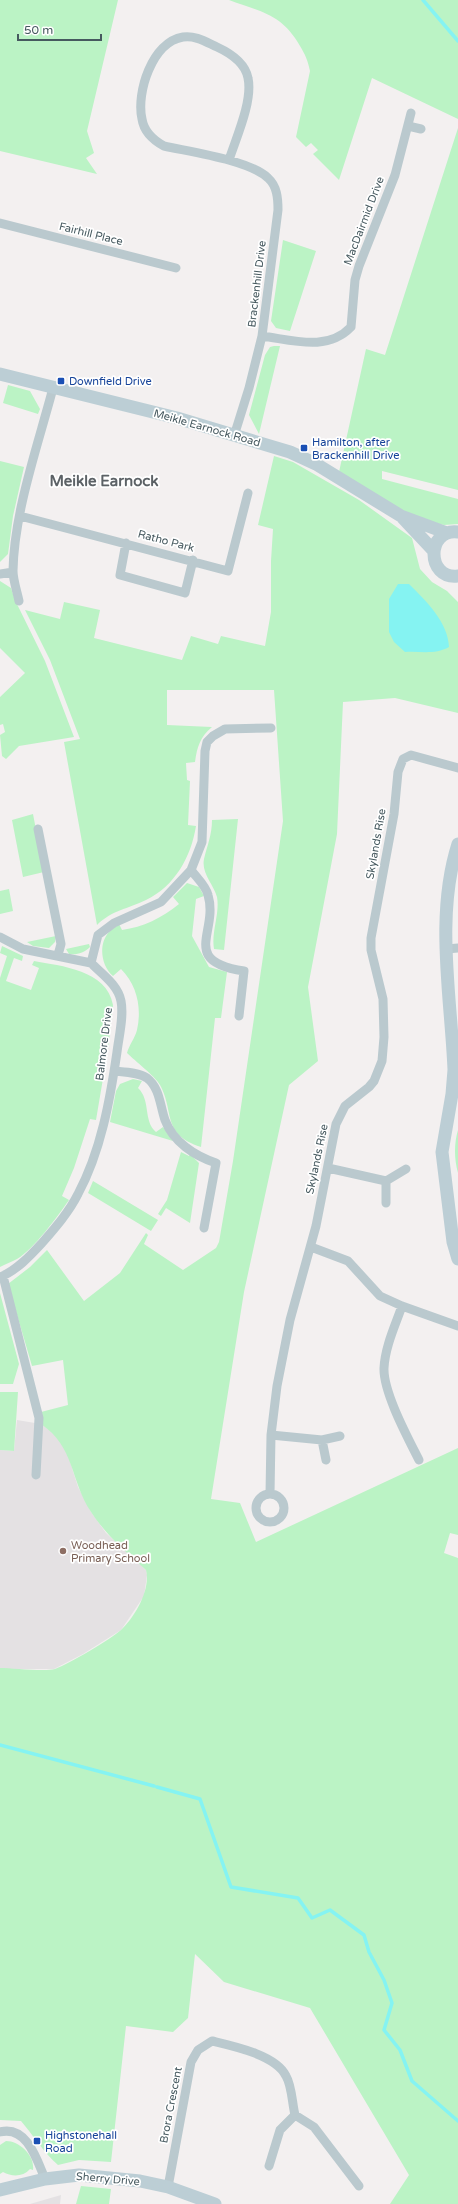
<svg xmlns="http://www.w3.org/2000/svg" width="458" height="2204" viewBox="0 0 458 2204" font-family="'Varela Round',sans-serif">
  <style>
    .education { fill: #e4e1e3 }
    .green { fill: #bbf3c5 }
    .water { fill: #85f3f2 }
    .lines { fill: none; stroke-linecap: round; stroke-linejoin: round }
    .stream { stroke: #85f3f2; stroke-width: 3.5 }
    .street { stroke: #bac9ce; stroke-width: 9 }
    .secondary { stroke: #bcced5; stroke-width: 13 }
    .transit-dot { fill: #1a4fb4; stroke: #fff; stroke-width: 1.5 }
    .education-dot { fill: #8d6e63; stroke: #fff; stroke-width: 1.5 }
    .labels { text-anchor: middle; dominant-baseline: central; stroke-width: 3.5; stroke-linejoin: round; paint-order: stroke }
    .street-label { font-size: 11px; fill: #46595f; stroke: #fff }
    .transit-label { font-size: 11px; fill: #164399; stroke: #fff; text-anchor: start }
    .education-label { font-size: 11px; fill: #785e54; stroke: #fff; text-anchor: start }
    .district-label { font-size: 15px; font-weight: bold; fill: #5c6266; stroke: #fff }
  </style>
  <rect width="100%" height="100%" fill="#f3f0f0"/>
  <!-- education -->
  <path class="education" d="M 17,1420 L 41,1424 L 55,1433 L 67,1452 L 78,1487 L 91,1512 L 106,1533 L 146,1570 L 147,1575 L 144,1596 L 121,1630 L 83,1654 L 54,1669 L 0,1669 L 0,1450 L 14,1451 Z
    M 61,2195 L 60,2204 L 30,2204 Z"/>
  <!-- green -->
  <path class="green" d="M 0,0 L 118,0 L 87,131 L 94,153 L 86,158 L 97,174 L 0,151 Z
    M 229,0 L 458,0 L 458,119 L 372,78 L 339,180 L 313,154 L 318,150 L 311,143 L 306,147 L 296,137 L 310,71 C 308,61 305,54 300,46 C 282,14 261,12 229,0 Z
    M 458,128 L 458,490 L 382,471 L 382,479 L 458,499 L 458,524 L 444,525 L 415,518 L 339,472 L 366,349 L 385,355 Z
    M 283,240 L 316,251 L 290,331 L 276,328 L 271,321 Z
    M 274,346 L 280,346 L 259,434 L 249,415 L 265,355 L 270,347 Z
    M 8,385 L 30,391 L 40,409 L 38,414 L 3,403 Z
    M 274,456 L 293,462 L 359,500 L 412,538 L 420,569 L 432,582 L 447,591 L 458,602 L 458,713 L 395,698 L 343,702 L 337,834 L 308,987 L 318,1061 L 289,1085 L 244,1292 L 211,1499 L 240,1503 L 256,1542 L 458,1448 L 458,1535 L 450,1533 L 444,1553 L 458,1558 L 458,2204 L 390,2204 L 409,2175 L 310,2008 L 224,1982 L 195,1954 L 188,2018 L 173,2032 L 126,2026 L 111,2162 L 79,2160 L 58,2165 C 44,2153 33,2135 21,2121 L 0,2120 L 0,1668 C 12,1668 45,1672 55,1669 C 69,1664 111,1639 121,1630 C 135,1617 151,1589 146,1570 C 126,1552 106,1535 91,1512 C 70,1480 75,1447 41,1424 L 41,1412 L 68,1405 L 63,1360 L 32,1366 L 8,1284 L 30,1267 L 47,1250 L 84,1301 L 120,1273 L 146,1233 L 148,1235 L 144,1244 L 183,1270 L 216,1248 L 219,1242 L 233,1161 L 283,821 L 274,690 L 167,690 L 167,725 L 212,727 C 200,737 197,747 195,762 L 186,763 L 187,780 L 190,781 L 188,825 L 196,826 C 191,857 175,886 146,900 C 128,909 112,910 97,925 L 64,742 L 80,739 L 50,660 L 25,610 L 60,619 L 64,602 L 100,610 L 94,638 L 182,660 L 191,636 L 218,644 L 221,636 L 265,646 L 271,612 L 271,561 L 273,529 L 258,525 Z
    M 0,461 L 24,467 L 13,516 L 8,554 L 0,562 Z
    M 0,581 L 11,588 L 15,600 L 45,661 L 74,737 L 19,746 L 6,759 L 2,756 L 0,735 L 5,732 L 3,724 L 0,725 L 0,697 L 25,673 L 0,648 Z
    M 33,814 L 44,872 L 23,877 L 12,820 Z
    M 238,819 L 224,950 L 214,949 C 211,932 220,914 217,897 C 214,885 201,873 204,859 C 207,846 212,835 212,820 Z
    M 187,883 L 199,887 L 204,896 L 196,899 L 192,936 L 209,967 L 227,972 L 221,1018 L 215,1018 L 201,1147 C 161,1134 175,1112 160,1085 C 155,1076 135,1061 127,1053 C 129,1045 135,1038 137,1030 C 142,1008 137,985 121,969 L 113,976 C 101,966 98,944 109,932 C 111,929 116,927 119,924 L 122,930 C 143,927 162,918 179,904 L 173,897 Z
    M 9,889 L 13,911 L 0,914 L 0,891 Z
    M 56,936 L 55,942 L 49,948 L 33,946 L 27,942 Z
    M 89,944 L 90,947 C 84,953 77,955 69,954 L 66,949 Z
    M 2,946 L 23,956 L 22,961 L 14,958 L 6,981 L 31,990 L 39,968 L 32,965 L 34,961 C 61,966 107,970 113,1005 L 108,1049 L 96,1120 L 90,1119 L 74,1168 L 62,1196 L 69,1200 C 57,1217 34,1249 17,1259 C 12,1262 5,1264 0,1267 L 0,978 L 7,956 L 0,953 Z
    M 133,1079 L 142,1081 L 138,1088 C 151,1100 143,1121 156,1132 L 163,1127 L 173,1141 L 110,1122 L 116,1091 L 120,1084 Z
    M 458,1130 L 458,1173 C 454,1159 454,1143 458,1130 Z
    M 181,1152 L 189,1156 L 190,1154 L 199,1163 L 190,1223 L 166,1208 L 161,1216 L 158,1214 L 167,1200 Z
    M 93,1181 L 158,1220 L 151,1231 L 88,1193 Z
    M 0,1293 L 19,1364 L 13,1384 L 0,1384 Z
    M 0,1392 L 18,1392 L 14,1451 L 0,1450 Z
    M 6,2141 C 20,2141 35,2156 33,2170 L 30,2169 C 23,2177 12,2177 3,2172 L 0,2174 L 0,2145 Z
    M 81,2186 L 111,2189 L 109,2204 L 76,2204 Z"/>
  <!-- water -->
  <path class="water" d="M 398,584 L 409,584 C 426,601 448,622 449,647 C 435,655 421,651 405,652 L 394,642 L 389,632 L 389,599 Z"/>
  <g class="lines">
    <!-- stream -->
    <path class="stream" d="M 423,0 L 458,41
      M 0,1745 L 154,1786
      M 157,1787 L 200,1799 L 231,1887 L 298,1898 L 312,1918 L 330,1910 L 364,1935 L 369,1952 L 384,1980 L 392,2003 L 384,2030 L 400,2050 L 412,2081 L 458,2121"/>
    <!-- street -->
    <path class="street" d="M 408,126 L 421,129
      M 229,160 C 236,138 253,101 248,78 C 245,62 230,53 217,47 C 206,42 195,35 183,37 C 152,42 136,93 142,119 C 144,132 153,140 164,146 C 191,152 249,160 268,178 C 277,186 278,198 278,210 L 262,336 L 249,388 L 234,436
      M 0,223 L 176,268
      M 262,336 C 293,340 327,352 351,327 L 355,280 L 359,266 L 395,175 L 411,113
      M 20,516 L 228,571 L 248,493
      M 126,543 L 120,575 L 185,593 L 193,560
      M 0,574 L 13,572
      M 19,601 C 17,591 13,580 13,571 C 14,512 38,445 53,388
      M 38,829 L 61,944 L 58,955
      M 191,870 C 197,878 206,886 208,895 C 219,932 179,961 244,971 L 239,1016
      M 0,937 L 23,949 L 91,963
      M 447,949 L 458,948
      M 114,1071 C 124,1072 138,1072 147,1078 C 160,1088 160,1106 165,1120 C 173,1142 195,1156 216,1163 L 204,1228
      M 328,1168 L 386,1181
      M 386,1203 L 386,1181 L 406,1169
      M 311,1247 L 348,1261 L 380,1296 L 402,1306 L 458,1326
      M 3,1276 L 39,1418 L 36,1475
      M 0,1277 C 16,1271 31,1255 42,1243 C 55,1228 69,1212 78,1194 C 101,1151 110,1100 117,1052 C 119,1036 124,1016 121,1001 C 118,985 102,974 91,963 L 98,935 L 114,923 L 161,902 L 191,870 L 202,842 L 205,751 L 207,742 L 213,736 L 225,729 L 271,728
      M 402,1306 C 395,1326 385,1347 384,1368 C 383,1392 408,1438 419,1460
      M 271,1435 L 322,1440 L 340,1436
      M 322,1440 L 326,1460
      M 270,1494 L 271,1435 L 277,1386 L 290,1320 L 316,1226 L 336,1124 L 345,1106 L 369,1087 L 374,1081 L 382,1061 L 384,1037 L 383,999 L 371,950 L 371,938 L 394,814 L 398,772 L 403,759 L 411,755 L 458,768
      M256 1508a14 14 0 1 1 28 0a14 14 0 1 1-28 0Z
      M 0,2132 C 27,2125 37,2160 45,2179
      M 269,2166 L 280,2130 L 295,2115
      M 168,2187 L 191,2062 L 198,2050 L 212,2041 C 233,2046 276,2055 286,2076 C 292,2086 292,2103 295,2115 L 314,2127 L 359,2186"/>
    <!-- secondary -->
    <path class="secondary" d="M 0,374 L 177,418 L 290,452 L 316,464 L 401,516 L 447,533
      M 403,518 L 433,550
      M 458,532 C 426,528 426,580 458,576
      M 458,844 C 435,916 451,996 454,1070 L 452,1094 L 442,1152 L 453,1242 L 458,1259
      M 0,2190 L 45,2179 L 79,2175 L 140,2181 L 168,2187 L 215,2204"/>
  </g>
  <!-- markers -->
  <g class="transit-dot">
    <rect x="57" y="377" width="8" height="8" rx="2"/>
    <rect x="300" y="444" width="8" height="8" rx="2"/>
    <rect x="33" y="2137" width="8" height="8" rx="2"/>
  </g>
  <circle class="education-dot" cx="63" cy="1551" r="4"/>
  <g class="labels">
    <!-- street labels -->
    <g class="street-label">
      <text transform="translate(364 221) rotate(-69)">MacDairmid Drive</text>
      <text transform="translate(91 234) rotate(14)">Fairhill Place</text>
      <text transform="translate(257 284) rotate(-83)">Brackenhill Drive</text>
      <text transform="translate(207 428) rotate(16)">Meikle Earnock Road</text>
      <text transform="translate(166 541) rotate(15)">Ratho Park</text>
      <text transform="translate(376 844) rotate(-80)">Skylands Rise</text>
      <text transform="translate(104 1044) rotate(-83)">Balmore Drive</text>
      <text transform="translate(317 1159) rotate(-78)">Skylands Rise</text>
      <text transform="translate(171 2105) rotate(-79)">Brora Crescent</text>
      <text transform="translate(108 2179) rotate(5)">Sherry Drive</text>
    </g>
    <!-- transit labels -->
    <g class="transit-label">
      <text x="69" y="381">Downfield Drive</text>
      <text x="312" y="442">Hamilton, after<tspan x="312" dy="13">Brackenhill Drive</tspan></text>
      <text x="45" y="2135">Highstonehall<tspan x="45" dy="13">Road</tspan></text>
    </g>
    <!-- education labels -->
    <g class="education-label">
      <text x="71" y="1545">Woodhead<tspan x="71" dy="13">Primary School</tspan></text>
    </g>
    <!-- district labels -->
    <g class="district-label">
      <text x="104" y="481">Meikle Earnock</text>
    </g>
  </g>
  <!-- scale -->
  <path d="M18 34v6h83v-6" fill="none" stroke="#46595f" stroke-width="2"/>
  <text x="24" y="34" font-size="12" fill="#46595f" stroke="#ffffff" stroke-width="3" paint-order="stroke">50 m</text>
</svg>
